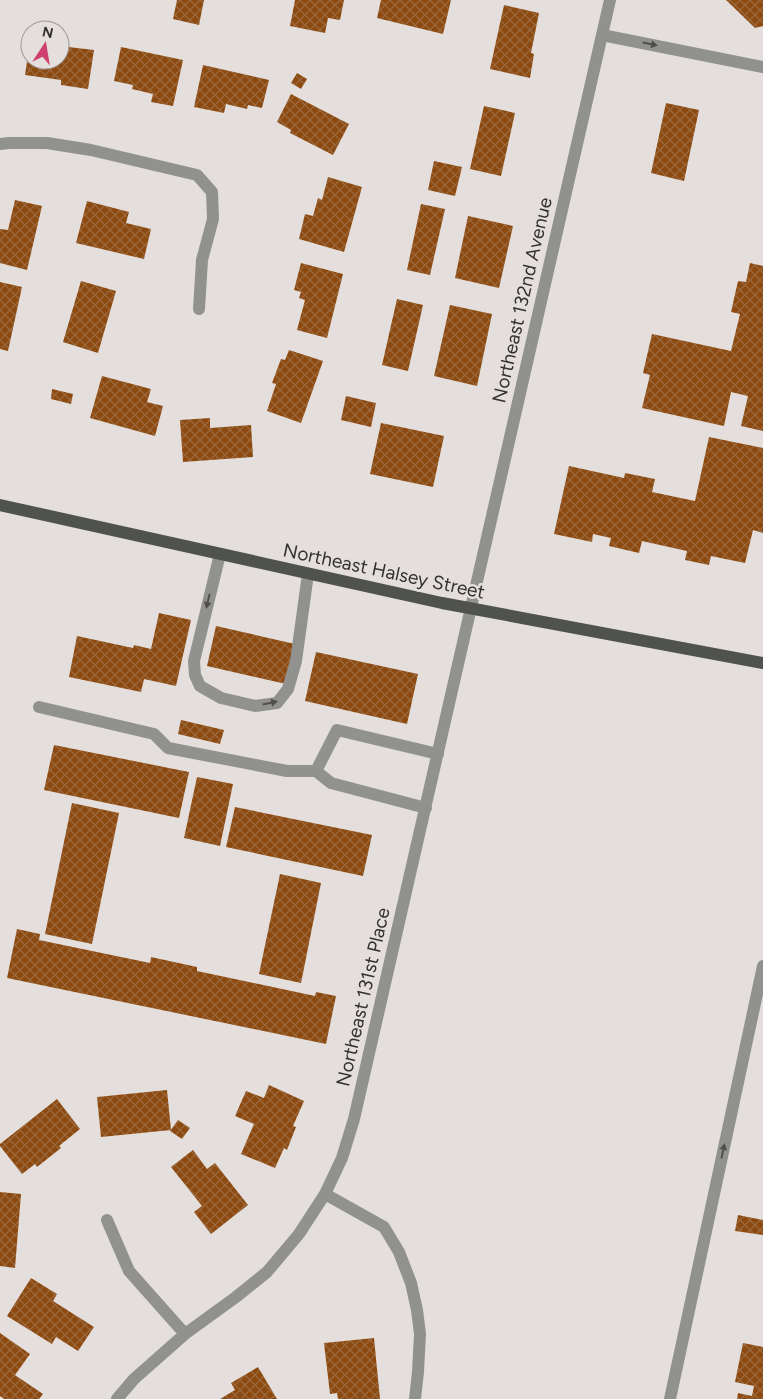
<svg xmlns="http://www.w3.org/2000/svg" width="763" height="1399" viewBox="0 0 763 1399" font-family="Figtree,sans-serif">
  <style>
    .building { fill: url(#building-cross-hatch) }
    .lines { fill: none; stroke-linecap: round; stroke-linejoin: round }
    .minor { stroke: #919290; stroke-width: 12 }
    .major { stroke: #50524f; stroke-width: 12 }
    .oneway { fill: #504f4e }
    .labels { text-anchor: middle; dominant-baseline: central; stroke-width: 5; stroke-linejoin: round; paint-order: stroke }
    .street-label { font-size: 19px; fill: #343231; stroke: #e4dfdc }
  </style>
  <defs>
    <pattern id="building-cross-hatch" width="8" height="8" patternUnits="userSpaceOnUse" patternTransform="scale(1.25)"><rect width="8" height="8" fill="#8d4a10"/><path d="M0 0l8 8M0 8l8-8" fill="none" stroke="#9a683c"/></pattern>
  </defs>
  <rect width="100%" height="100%" fill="#e4dfdc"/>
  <!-- building -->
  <path class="building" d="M 177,0 L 204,0 L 199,25 L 173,19 Z
    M 295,0 L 344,0 L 340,20 L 328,18 L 325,33 L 290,26 Z
    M 381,0 L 451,0 L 443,34 L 377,18 Z
    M 726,0 L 763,0 L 763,26 L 755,28 Z
    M 504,5 L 539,13 L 531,53 L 534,54 L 530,78 L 490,69 Z
    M 60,46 L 94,50 L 88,89 L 61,85 L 61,80 L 25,75 L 29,47 L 30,47 L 30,60 L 60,60 Z
    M 121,47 L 183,60 L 173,106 L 151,102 L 153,94 L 132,89 L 133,85 L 114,81 Z
    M 203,65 L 269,80 L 262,108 L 248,105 L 247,109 L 226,104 L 224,113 L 194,107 Z
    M 297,73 L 307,79 L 301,89 L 291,83 Z
    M 291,94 L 349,124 L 333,155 L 290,133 L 291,130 L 277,122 Z
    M 666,103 L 699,110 L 684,181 L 651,173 Z
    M 484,106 L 515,113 L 501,176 L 470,169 Z
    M 434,161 L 462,167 L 455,196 L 428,190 Z
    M 328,177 L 362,187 L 344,252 L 299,239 L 305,214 L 313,216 L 318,198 L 322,200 Z
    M 15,200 L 42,206 L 27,270 L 0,263 L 0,229 L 8,230 Z
    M 87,201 L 129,212 L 126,223 L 151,229 L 144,259 L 76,243 Z
    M 421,204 L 445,209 L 430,275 L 407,270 Z
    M 468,216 L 513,226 L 499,288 L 455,278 Z
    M 301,263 L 343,274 L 327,338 L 297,330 L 305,300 L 299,298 L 301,292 L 294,290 Z
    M 750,263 L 763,266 L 763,431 L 741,426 L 748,396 L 731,392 L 724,426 L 642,408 L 650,375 L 643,373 L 652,334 L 731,351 L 740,314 L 731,312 L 738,281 L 746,282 Z
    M 81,281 L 116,291 L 98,353 L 63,342 Z
    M 0,282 L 22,287 L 8,351 L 0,349 Z
    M 397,299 L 423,305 L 408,371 L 382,365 Z
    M 450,305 L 492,314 L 477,386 L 434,376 Z
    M 289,350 L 323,361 L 301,423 L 267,411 L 276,384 L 272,383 L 281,359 L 285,360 Z
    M 102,376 L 151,389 L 147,402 L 163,406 L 155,436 L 90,418 Z
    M 52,389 L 73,394 L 71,404 L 51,399 Z
    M 346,396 L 376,403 L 371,427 L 341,420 Z
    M 210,418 L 210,428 L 251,425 L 253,457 L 183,462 L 180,420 Z
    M 381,423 L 444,436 L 433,487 L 370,474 Z
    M 709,437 L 763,448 L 763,533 L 753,530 L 745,563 L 711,556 L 709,565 L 685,560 L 687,551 L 642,541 L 639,553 L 609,546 L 611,538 L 593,534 L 592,542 L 554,534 L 569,466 L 624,478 L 625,473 L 655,479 L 652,492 L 695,501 Z
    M 159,613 L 191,620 L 176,686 L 144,679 L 141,692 L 69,677 L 77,636 L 133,648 L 134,645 L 151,649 Z
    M 216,626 L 295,644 L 286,684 L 207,666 Z
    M 316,652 L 418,674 L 407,724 L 305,701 Z
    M 181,720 L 224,730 L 220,744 L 178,734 Z
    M 54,745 L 189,772 L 179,818 L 44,790 Z
    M 197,777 L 233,784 L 220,846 L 184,838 Z
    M 72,803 L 119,813 L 92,944 L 45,934 Z
    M 235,807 L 372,835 L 363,876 L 226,847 Z
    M 280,874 L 321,883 L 301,983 L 259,974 Z
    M 17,929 L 40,934 L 39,940 L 150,963 L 151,957 L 197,967 L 197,971 L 315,996 L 316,992 L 336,996 L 326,1044 L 7,978 Z
    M 269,1085 L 304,1101 L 293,1126 L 296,1127 L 287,1150 L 284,1148 L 275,1168 L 241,1154 L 254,1124 L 235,1116 L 246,1091 L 264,1098 Z
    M 167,1090 L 171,1130 L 101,1137 L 97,1097 Z
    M 57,1099 L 80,1129 L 59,1146 L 61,1148 L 37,1167 L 35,1164 L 22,1174 L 0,1146 L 0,1144 Z
    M 178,1120 L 190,1128 L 182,1139 L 170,1131 Z
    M 193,1150 L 207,1169 L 215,1163 L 248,1205 L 211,1234 L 194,1212 L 202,1206 L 171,1167 Z
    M 0,1192 L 21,1194 L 15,1268 L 0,1266 Z
    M 738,1215 L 763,1220 L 763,1235 L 735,1231 Z
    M 31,1278 L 57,1294 L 53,1301 L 94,1327 L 78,1351 L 56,1337 L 52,1344 L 7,1316 Z
    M 0,1333 L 30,1354 L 15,1375 L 43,1394 L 39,1399 L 4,1399 L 0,1396 Z
    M 374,1338 L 380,1399 L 338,1399 L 337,1393 L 330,1394 L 324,1343 Z
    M 743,1343 L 763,1347 L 763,1399 L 737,1399 L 738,1393 L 752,1396 L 754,1386 L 735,1382 Z
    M 258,1367 L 277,1399 L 220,1399 L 235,1390 L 231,1383 Z"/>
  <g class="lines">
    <!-- minor -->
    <path class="minor" d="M 602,35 L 763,67
      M 0,144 L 9,143 L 47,143 L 91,150 L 197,175 L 212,192 L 213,219 L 202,260 L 199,309
      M 220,554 L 194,661 L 195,675 L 200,686 L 221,698 L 255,706 L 277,703 L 288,689 L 296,661 L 308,574
      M 39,707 L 154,734 L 168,748 L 287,771 L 316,771
      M 426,808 L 331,783 L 316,771 L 337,730 L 438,754
      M 325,1194 L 384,1227 L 399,1252 L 411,1283 L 417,1310 L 420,1334 L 418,1372 L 415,1399
      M 107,1220 L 129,1271 L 185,1334
      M 117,1399 L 134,1379 L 185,1334 L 236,1297 L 267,1272 L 299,1234 L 325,1194 L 342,1158 L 354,1119 L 610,0
      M 670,1399 L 763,966"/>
    <!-- major -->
    <path class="major" d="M 0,505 L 442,603 L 763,663"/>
  </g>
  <!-- one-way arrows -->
  <defs><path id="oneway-solid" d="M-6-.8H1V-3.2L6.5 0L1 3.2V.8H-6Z" transform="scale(1.25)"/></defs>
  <g class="oneway">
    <use href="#oneway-solid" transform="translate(650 44) rotate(11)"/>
    <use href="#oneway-solid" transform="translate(208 601) rotate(103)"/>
    <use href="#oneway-solid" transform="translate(270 703) rotate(-12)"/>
    <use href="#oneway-solid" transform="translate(723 1151) rotate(-78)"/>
  </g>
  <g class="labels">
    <!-- street labels -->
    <g class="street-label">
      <text transform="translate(522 300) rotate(-77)">Northeast 132nd Avenue</text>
      <text transform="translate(384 571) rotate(12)">Northeast Halsey Street</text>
      <text transform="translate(363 997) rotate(-77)">Northeast 131st Place</text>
    </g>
  </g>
  <!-- north arrow -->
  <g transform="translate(45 45) rotate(12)"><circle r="24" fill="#e4dfdc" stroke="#9e9a98"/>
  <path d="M0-4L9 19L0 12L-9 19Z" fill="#cd4070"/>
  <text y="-8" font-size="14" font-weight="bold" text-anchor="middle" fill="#343231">N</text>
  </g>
</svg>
